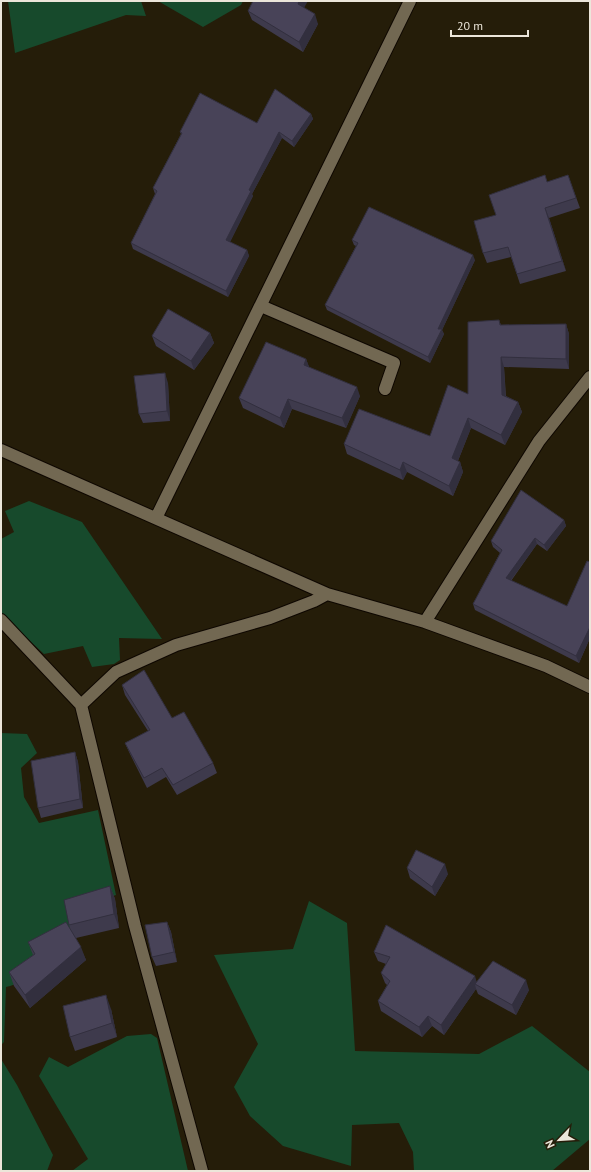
<svg xmlns="http://www.w3.org/2000/svg" width="591" height="1172" viewBox="0 0 591 1172" font-family="'PT Sans',sans-serif">
  <style>
    .green { fill: #174a2c }
    .lines { fill: none; stroke-linecap: round; stroke-linejoin: round }
    .minor-casing { stroke: #0e0700; stroke-width: 14 }
    .minor { stroke: #726852; stroke-width: 12 }
    .wall { fill: #3e3a4c }
    .shaded-wall { fill: #322f3e }
    .building { fill: #484358; stroke: #322f3e }
  </style>
  <rect width="100%" height="100%" fill="#251d09"/>
  <!-- green -->
  <path class="green" d="M 8,1 L 141,1 L 146,16 L 126,15 L 15,53 Z
    M 158,1 L 243,1 L 241,5 L 203,27 Z
    M 29,501 L 82,522 L 162,639 L 119,638 L 120,660 L 114,664 L 92,667 L 83,646 L 44,654 L 1,614 L 1,539 L 14,532 L 5,511 Z
    M 1,733 L 27,734 L 37,753 L 21,768 L 24,797 L 39,823 L 98,810 L 116,895 L 69,911 L 73,935 C 58,950 28,984 6,987 L 4,1042 L 1,1045 Z
    M 309,901 L 347,923 L 355,1051 L 479,1054 L 532,1026 L 590,1072 L 590,1139 L 552,1171 L 414,1171 L 413,1152 L 399,1123 L 352,1125 L 351,1166 L 283,1146 L 250,1116 L 234,1087 L 258,1044 L 214,955 L 293,949 Z
    M 151,1034 L 157,1038 L 188,1171 L 72,1171 L 88,1159 L 39,1076 L 49,1057 L 68,1067 L 127,1036 Z
    M 1,1059 L 17,1085 L 53,1155 L 47,1171 L 1,1171 Z"/>
  <g class="lines">
    <defs>
      <path id="minor" d="M 261,306 L 394,363 L 385,389
        M 1,450 L 327,594 L 425,622 L 546,666 L 590,687
        M 156,518 L 410,1
        M 1,620 L 81,705 L 135,926 L 202,1171
        M 425,622 L 539,441 L 590,377
        M 81,705 L 116,672 L 176,645 L 270,618 L 314,601 L 327,594"/>
    </defs>
    <!-- minor casing -->
    <use href="#minor" class="minor-casing"/>
    <!-- minor -->
    <use href="#minor" class="minor"/>
  </g>
  <!-- wall -->
  <path class="wall" d="M 304,8 L 318,24 L 303,52 L 252,20 L 248,11 Z
    M 311,114 L 313,119 L 294,147 L 282,138 L 252,194 L 253,196 L 230,242 L 247,250 L 249,256 L 228,297 L 133,249 L 131,243 L 155,194 L 153,188 L 181,134 L 180,132 L 257,123 Z
    M 545,175 L 547,182 L 568,175 L 580,208 L 549,218 L 566,271 L 520,284 L 511,257 L 487,263 L 483,253 L 496,215 Z
    M 352,240 L 475,260 L 442,330 L 444,334 L 430,363 L 327,310 L 325,305 L 356,246 L 354,245 Z
    M 499,320 L 501,325 L 566,324 L 569,334 L 569,369 L 504,367 L 506,396 L 518,402 L 522,412 L 505,445 L 471,428 L 458,461 L 460,462 L 463,472 L 453,496 L 407,472 L 403,480 L 347,454 L 344,444 L 430,436 L 468,394 Z
    M 210,333 L 214,343 L 194,370 L 156,346 L 152,336 Z
    M 306,359 L 309,367 L 360,396 L 346,428 L 292,409 L 284,428 L 243,408 L 239,398 Z
    M 168,383 L 170,421 L 143,423 L 139,414 Z
    M 564,520 L 566,526 L 547,551 L 537,544 L 511,581 L 567,606 L 590,562 L 590,638 L 579,663 L 475,610 L 473,604 L 500,553 L 493,547 L 491,541 Z
    M 122,685 L 172,718 L 213,763 L 217,773 L 177,795 L 166,777 L 147,788 L 129,752 L 125,743 L 148,731 L 125,695 Z
    M 75,752 L 78,762 L 83,808 L 41,818 L 38,808 Z
    M 407,868 L 448,874 L 435,896 L 410,878 Z
    M 110,886 L 115,899 L 119,928 L 76,938 L 86,960 L 30,1008 L 14,986 L 9,972 L 33,955 L 28,942 L 70,928 L 69,925 Z
    M 167,922 L 171,932 L 177,962 L 156,966 L 152,957 Z
    M 374,952 L 477,982 L 529,990 L 516,1015 L 478,994 L 476,989 L 444,1035 L 432,1026 L 422,1037 L 381,1011 L 378,1001 L 387,985 L 385,983 L 381,973 L 386,964 L 378,961 Z
    M 111,1009 L 117,1037 L 75,1051 L 70,1037 Z"/>
  <!-- shaded-wall -->
  <path class="shaded-wall" d="M 299,1 L 308,1 L 301,13 L 298,4 Z
    M 315,14 L 318,24 L 303,52 L 299,42 Z
    M 311,114 L 313,119 L 294,147 L 292,141 Z
    M 279,132 L 282,138 L 252,194 L 253,196 L 228,246 L 226,240 L 249,190 Z
    M 545,208 L 549,218 L 566,271 L 562,261 Z
    M 247,250 L 249,256 L 228,297 L 226,291 Z
    M 473,255 L 475,260 L 442,330 L 444,334 L 430,363 L 428,357 L 438,329 Z
    M 566,324 L 569,334 L 569,369 L 566,359 Z
    M 210,333 L 214,343 L 194,370 L 191,361 Z
    M 501,357 L 504,367 L 506,404 L 502,395 Z
    M 306,359 L 310,369 L 304,365 Z
    M 165,373 L 168,383 L 170,421 L 167,411 Z
    M 357,387 L 360,396 L 346,428 L 342,418 Z
    M 288,399 L 292,409 L 284,428 L 280,418 Z
    M 518,402 L 522,412 L 505,445 L 501,435 Z
    M 468,418 L 471,428 L 455,468 L 452,458 Z
    M 403,462 L 407,472 L 403,480 L 400,470 Z
    M 460,462 L 463,472 L 453,496 L 449,486 Z
    M 564,520 L 566,526 L 547,551 L 544,545 Z
    M 535,538 L 537,544 L 508,584 L 506,578 Z
    M 590,627 L 590,638 L 579,663 L 576,656 Z
    M 75,752 L 78,762 L 83,808 L 80,799 Z
    M 445,864 L 448,874 L 435,896 L 432,887 Z
    M 110,886 L 115,899 L 119,928 L 114,914 Z
    M 167,922 L 171,932 L 177,962 L 174,952 Z
    M 81,947 L 86,960 L 30,1008 L 25,995 Z
    M 475,976 L 478,986 L 475,984 L 476,989 L 444,1035 L 441,1025 Z
    M 526,980 L 529,990 L 516,1015 L 512,1005 Z
    M 106,995 L 111,1009 L 117,1037 L 112,1023 Z
    M 428,1016 L 432,1026 L 422,1037 L 419,1027 Z"/>
  <!-- building -->
  <path class="building" d="M 253,1 L 299,1 L 298,4 L 315,14 L 299,42 L 248,11 Z
    M 275,89 L 311,114 L 292,141 L 279,132 L 249,190 L 251,191 L 226,240 L 247,250 L 226,291 L 131,243 L 157,191 L 153,188 L 182,133 L 180,132 L 200,93 L 257,123 Z
    M 545,175 L 547,182 L 568,175 L 576,198 L 545,208 L 562,261 L 517,274 L 508,247 L 483,253 L 474,221 L 496,215 L 489,195 Z
    M 369,207 L 473,255 L 438,329 L 442,329 L 428,357 L 325,305 L 358,243 L 352,240 Z
    M 168,309 L 210,333 L 191,361 L 152,336 Z
    M 499,320 L 500,325 L 566,324 L 566,359 L 501,357 L 502,395 L 518,402 L 501,435 L 468,418 L 452,458 L 460,462 L 449,486 L 403,462 L 400,470 L 344,444 L 359,409 L 430,436 L 448,385 L 468,394 L 468,322 Z
    M 266,342 L 306,359 L 304,365 L 357,387 L 342,418 L 288,399 L 280,418 L 239,398 Z
    M 165,373 L 167,411 L 139,414 L 134,376 Z
    M 521,490 L 564,520 L 544,545 L 535,538 L 506,578 L 567,606 L 587,561 L 590,562 L 590,627 L 576,656 L 473,604 L 502,550 L 491,541 Z
    M 144,670 L 172,718 L 184,712 L 213,763 L 173,785 L 162,768 L 144,778 L 125,743 L 150,730 L 122,685 Z
    M 75,752 L 80,799 L 38,808 L 31,761 Z
    M 416,850 L 445,864 L 432,887 L 407,868 Z
    M 110,886 L 114,914 L 69,925 L 64,900 Z
    M 66,922 L 81,947 L 25,995 L 9,972 L 35,954 L 28,942 Z
    M 167,922 L 174,952 L 152,957 L 145,925 Z
    M 386,925 L 475,976 L 441,1025 L 428,1016 L 419,1027 L 378,1001 L 390,981 L 381,973 L 390,957 L 374,952 Z
    M 493,961 L 526,980 L 512,1005 L 475,984 Z
    M 106,995 L 112,1023 L 70,1037 L 63,1006 Z"/>
  <!-- border -->
  <rect width="591" height="1172" fill="none" stroke="#ece6da" stroke-width="4"/>
  <!-- north arrow -->
  <g transform="translate(559 1140) rotate(245)" stroke="#251d09" stroke-width="3" paint-order="stroke">
  <path d="M0-3L7 15L0 10L-7 15Z" fill="#ece6da"/>
  <text y="-6" font-size="11" font-weight="bold" text-anchor="middle" fill="#ece6da">N</text>
  </g>
  <!-- scale -->
  <path d="M451 30v6h77v-6" fill="none" stroke="#ece6da" stroke-width="2"/>
  <text x="457" y="30" font-size="12" fill="#ece6da" stroke="#251d09" stroke-width="3" paint-order="stroke">20 m</text>
</svg>
